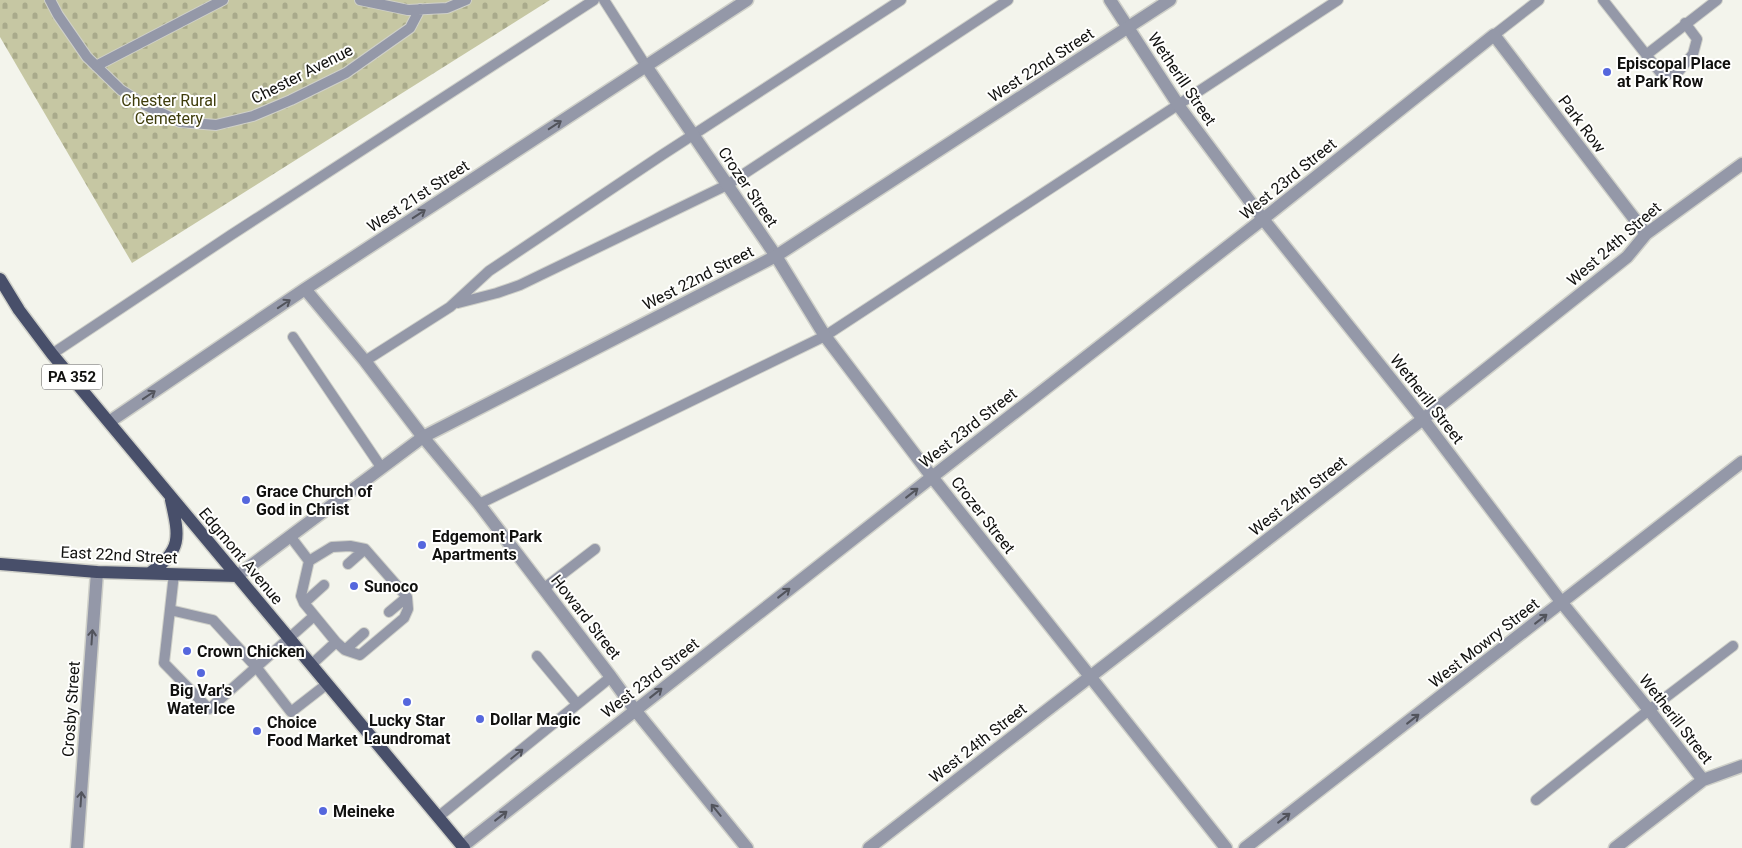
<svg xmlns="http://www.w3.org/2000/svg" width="1742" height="848" viewBox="0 0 1742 848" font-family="Roboto,sans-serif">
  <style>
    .cemetery { fill: url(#cemetery-stones) }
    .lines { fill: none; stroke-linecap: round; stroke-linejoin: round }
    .service-casing { stroke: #cfd0c9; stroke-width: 12 }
    .minor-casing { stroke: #cfd0c9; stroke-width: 15 }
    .tertiary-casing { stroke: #cfd0c9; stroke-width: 15 }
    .primary-casing { stroke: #cfd0c9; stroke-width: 15 }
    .service { stroke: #9498a8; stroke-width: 10 }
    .minor { stroke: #9498a8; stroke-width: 12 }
    .tertiary { stroke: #9498a8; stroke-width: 12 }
    .primary { stroke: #484f6a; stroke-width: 12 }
    .oneway { stroke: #52545c }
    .poi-dot { fill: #5567dd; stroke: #fffffe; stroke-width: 2 }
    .labels { text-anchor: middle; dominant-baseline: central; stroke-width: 4; stroke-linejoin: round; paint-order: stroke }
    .shield { fill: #fffffe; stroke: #585857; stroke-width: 1 }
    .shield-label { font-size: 15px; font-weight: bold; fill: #11110f }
    .poi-label { font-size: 16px; font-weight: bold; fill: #11110f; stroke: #fffffe; text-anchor: start }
    .street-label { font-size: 16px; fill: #11110f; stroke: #fffffe }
    .park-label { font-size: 16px; fill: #3f3d0c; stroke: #fffffe }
  </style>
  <defs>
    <pattern id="cemetery-stones" width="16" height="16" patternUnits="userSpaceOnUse" patternTransform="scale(1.25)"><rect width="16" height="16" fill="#c6c7a3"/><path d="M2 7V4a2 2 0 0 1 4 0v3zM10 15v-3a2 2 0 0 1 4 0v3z" fill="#a9aa8b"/></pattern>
  </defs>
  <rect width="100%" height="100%" fill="#f3f4ec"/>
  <!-- cemetery -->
  <path class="cemetery" d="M 0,0 L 550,0 L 132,263 L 0,37 Z"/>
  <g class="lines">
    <defs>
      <path id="service" d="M 50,0 L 58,15 L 87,57 L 121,90 L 145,105 L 180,122 L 216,125 L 253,116 L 291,100 L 346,73 L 410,28 L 420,9
        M 360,0 L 408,10 L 447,8 L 466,0
        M 604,0 L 646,66
        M 1603,0 L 1663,76 L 1679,71 L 1693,54 L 1697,39 L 1685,23
        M 1494,35 L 1539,0
        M 1646,55 L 1717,0
        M 96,66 L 223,0
        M 458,303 L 497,293 L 520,285 L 727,185 L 1008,0
        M 293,337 L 381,467
        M 52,354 L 231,235 L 594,0
        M 365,361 L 450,307 L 489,271 L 662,155 L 901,0
        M 479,504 L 825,336 L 1338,0
        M 290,536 L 309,561 L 301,596 L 304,603 L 336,642 L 311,665
        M 309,561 L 332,547 L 350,546 L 365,549 L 407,597 L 389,612
        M 348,564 L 365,549
        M 174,574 L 164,663 L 209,709 L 314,616
        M 543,589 L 595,549
        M 304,603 L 324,585
        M 170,610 L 213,620 L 257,668 L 291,712 L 327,684
        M 336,642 L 345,650 L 360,655 L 404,618 L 408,609 L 407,597
        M 345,650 L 364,633
        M 537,656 L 577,704
        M 1536,800 L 1649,710 L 1733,646
        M 438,817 L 611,677"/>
      <path id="minor" d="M 1110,0 L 1181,109 L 1263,219 L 1423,419 L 1562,603 L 1649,710 L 1703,780 L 1742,766
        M 646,66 L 776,256 L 825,336 L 932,477 L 1226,848
        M 305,289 L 365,361 L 423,437 L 479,504 L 611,677 L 635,710 L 747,848
        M 109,422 L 305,289 L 747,0
        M 463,846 L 932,477 L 1263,219 L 1494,35 L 1646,234
        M 77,848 L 97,572
        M 869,848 L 1423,419 L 1627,257 L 1646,234 L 1742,164
        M 1245,848 L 1742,462
        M 1615,848 L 1703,780"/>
      <path id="tertiary" d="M 237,576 L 423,437 L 776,256 L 1170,0"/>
      <path id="primary" d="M 0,279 L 19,310 L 52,354 L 464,848
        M 0,564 L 97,572 L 237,576
        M 150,573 C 183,550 179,536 171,500"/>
    </defs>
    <!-- service casing -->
    <use href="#service" class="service-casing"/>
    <!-- minor casing -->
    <use href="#minor" class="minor-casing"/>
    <!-- tertiary casing -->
    <use href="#tertiary" class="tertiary-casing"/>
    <!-- primary casing -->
    <use href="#primary" class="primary-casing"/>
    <!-- service -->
    <use href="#service" class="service"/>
    <!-- minor -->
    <use href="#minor" class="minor"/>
    <!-- tertiary -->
    <use href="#tertiary" class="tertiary"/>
    <!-- primary -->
    <use href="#primary" class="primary"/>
  </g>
  <!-- one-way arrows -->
  <defs><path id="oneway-shaft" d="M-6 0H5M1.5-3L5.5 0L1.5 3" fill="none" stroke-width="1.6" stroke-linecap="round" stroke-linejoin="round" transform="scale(1.25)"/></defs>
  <g class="oneway">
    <use href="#oneway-shaft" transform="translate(555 125) rotate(-33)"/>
    <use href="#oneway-shaft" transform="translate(419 214) rotate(-33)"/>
    <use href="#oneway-shaft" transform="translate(284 304) rotate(-34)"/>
    <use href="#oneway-shaft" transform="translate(149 395) rotate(-34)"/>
    <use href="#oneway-shaft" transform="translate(912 493) rotate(-38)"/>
    <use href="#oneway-shaft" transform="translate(784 593) rotate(-38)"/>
    <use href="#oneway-shaft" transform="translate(1541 619) rotate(-38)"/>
    <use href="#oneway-shaft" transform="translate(92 637) rotate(-86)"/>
    <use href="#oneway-shaft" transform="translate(656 693) rotate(-38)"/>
    <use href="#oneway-shaft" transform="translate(1413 719) rotate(-38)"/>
    <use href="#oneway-shaft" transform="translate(517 754) rotate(-39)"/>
    <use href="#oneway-shaft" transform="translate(81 799) rotate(-86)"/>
    <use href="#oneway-shaft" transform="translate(716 810) rotate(-129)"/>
    <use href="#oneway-shaft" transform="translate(501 816) rotate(-38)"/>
    <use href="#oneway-shaft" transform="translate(1284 818) rotate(-38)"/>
  </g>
  <!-- markers -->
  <g class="poi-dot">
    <circle cx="1607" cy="72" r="5"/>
    <circle cx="246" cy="500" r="5"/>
    <circle cx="422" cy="545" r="5"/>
    <circle cx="354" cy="586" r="5"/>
    <circle cx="187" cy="651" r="5"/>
    <circle cx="201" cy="673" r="5"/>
    <circle cx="407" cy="702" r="5"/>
    <circle cx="480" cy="719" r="5"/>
    <circle cx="257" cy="731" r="5"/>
    <circle cx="323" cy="811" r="5"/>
  </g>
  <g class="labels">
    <!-- shield labels -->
    <rect class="shield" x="42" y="364.5" width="60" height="25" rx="4"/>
    <g class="shield-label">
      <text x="72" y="377">PA 352</text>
    </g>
    <!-- poi labels -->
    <g class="poi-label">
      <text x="1617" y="63">Episcopal Place<tspan x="1617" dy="18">at Park Row</tspan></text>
      <text x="256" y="491">Grace Church of<tspan x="256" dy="18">God in Christ</tspan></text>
      <text x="432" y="536">Edgemont Park<tspan x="432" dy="18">Apartments</tspan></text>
      <text x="364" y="586">Sunoco</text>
      <text x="197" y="651">Crown Chicken</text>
      <text x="201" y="690" text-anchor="middle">Big Var's<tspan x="201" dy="18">Water Ice</tspan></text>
      <text x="490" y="719">Dollar Magic</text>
      <text x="407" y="720" text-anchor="middle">Lucky Star<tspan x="407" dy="18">Laundromat</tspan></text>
      <text x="267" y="722">Choice<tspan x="267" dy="18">Food Market</tspan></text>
      <text x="333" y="811">Meineke</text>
    </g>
    <!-- street labels -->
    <g class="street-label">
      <text transform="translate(1041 65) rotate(-33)">West 22nd Street</text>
      <text transform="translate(302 74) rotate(-27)">Chester Avenue</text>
      <text transform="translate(1182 79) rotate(56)">Wetherill Street</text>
      <text transform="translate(1582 124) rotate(53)">Park Row</text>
      <text transform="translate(1288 179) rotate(-39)">West 23rd Street</text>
      <text transform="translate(748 187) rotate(56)">Crozer Street</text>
      <text transform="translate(418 196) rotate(-33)">West 21st Street</text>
      <text transform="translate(1614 244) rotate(-41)">West 24th Street</text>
      <text transform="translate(698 278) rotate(-27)">West 22nd Street</text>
      <text transform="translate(1427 399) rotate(52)">Wetherill Street</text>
      <text transform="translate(968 428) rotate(-38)">West 23rd Street</text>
      <text transform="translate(1298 496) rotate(-38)">West 24th Street</text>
      <text transform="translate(983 515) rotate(52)">Crozer Street</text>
      <text transform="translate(119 555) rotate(3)">East 22nd Street</text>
      <text transform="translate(241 556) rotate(50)">Edgmont Avenue</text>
      <text transform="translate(586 617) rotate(52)">Howard Street</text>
      <text transform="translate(1484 643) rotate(-38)">West Mowry Street</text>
      <text transform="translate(650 678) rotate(-38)">West 23rd Street</text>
      <text transform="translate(71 709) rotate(-86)">Crosby Street</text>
      <text transform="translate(1676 719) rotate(52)">Wetherill Street</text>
      <text transform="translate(978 743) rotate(-38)">West 24th Street</text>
    </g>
    <!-- park labels -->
    <g class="park-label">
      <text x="169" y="100">Chester Rural<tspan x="169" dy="18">Cemetery</tspan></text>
    </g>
  </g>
</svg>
